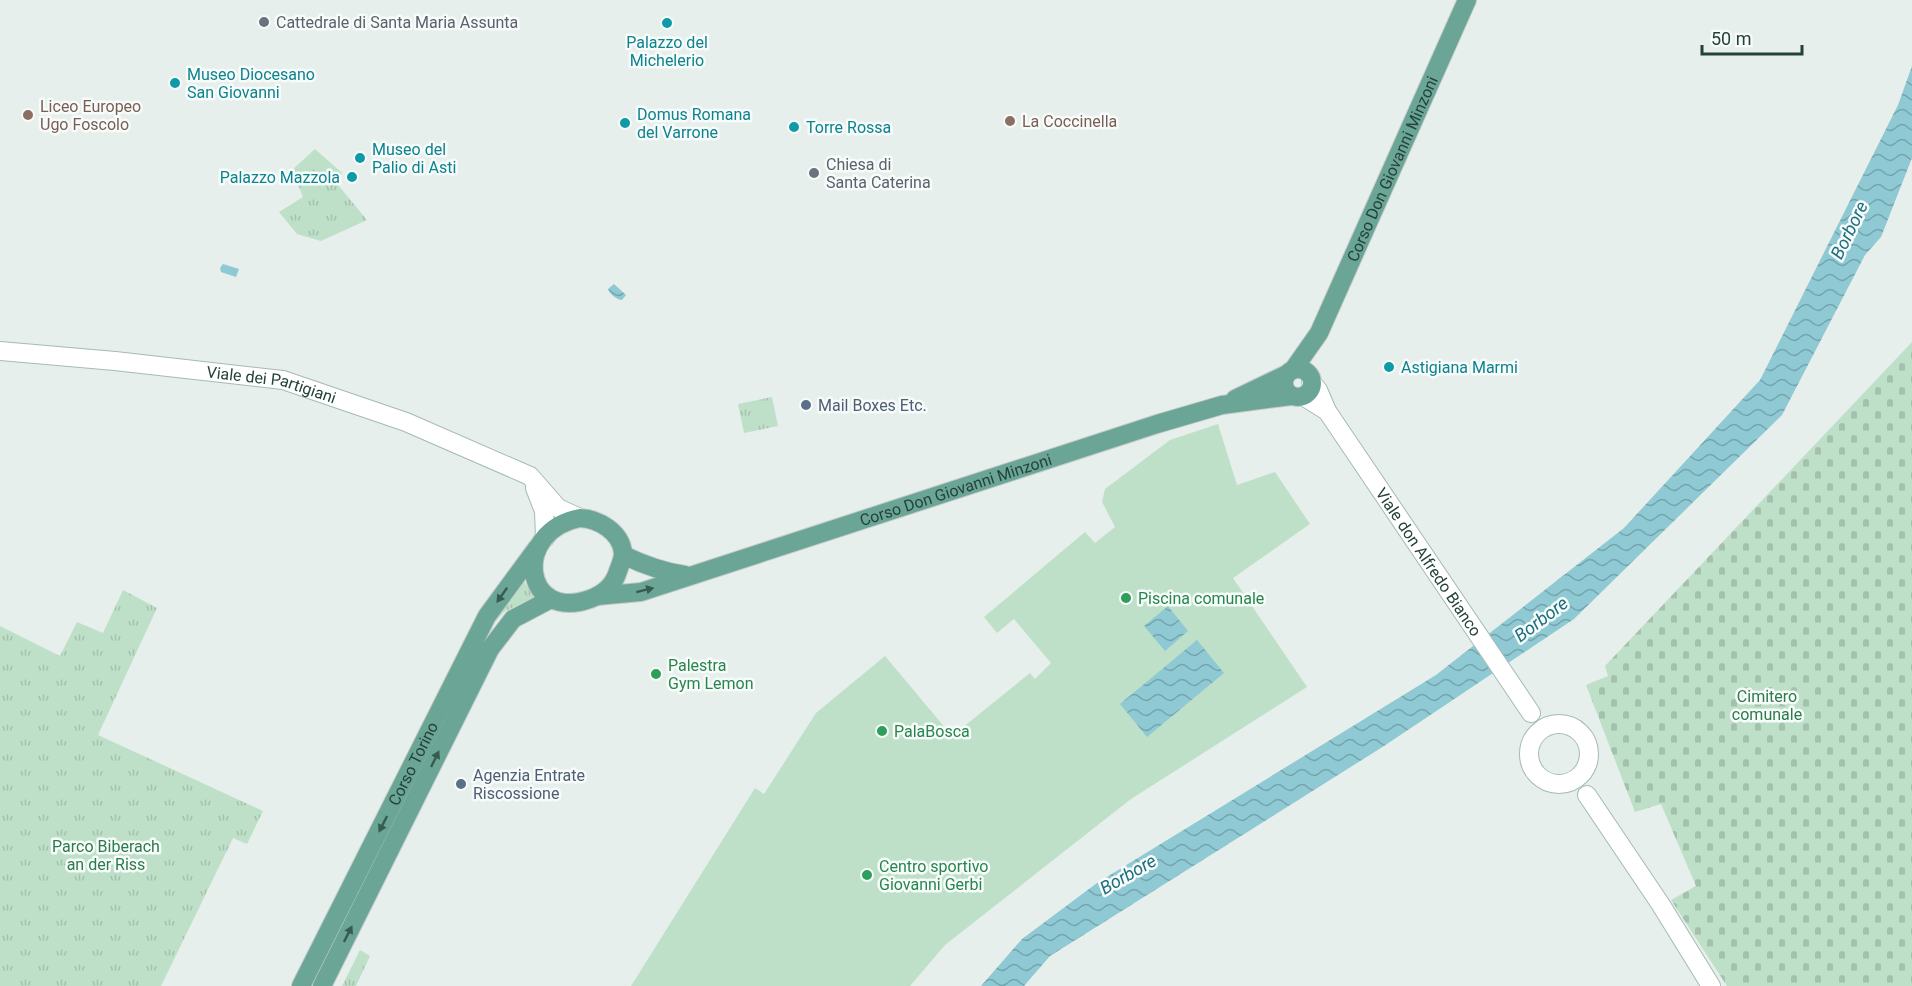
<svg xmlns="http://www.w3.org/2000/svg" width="1912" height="986" viewBox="0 0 1912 986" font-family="Roboto,sans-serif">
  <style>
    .grass { fill: url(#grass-tufts) }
    .cemetery { fill: url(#cemetery-stones) }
    .garden { fill: #bfe0c8 }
    .water { fill: url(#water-waves) }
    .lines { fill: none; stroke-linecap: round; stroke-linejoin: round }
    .secondary-casing { stroke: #a4bbb3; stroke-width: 20 }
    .primary-casing { stroke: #c2cac8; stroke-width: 20 }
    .secondary { stroke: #fff; stroke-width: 18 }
    .primary { stroke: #6aa596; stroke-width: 18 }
    .oneway { fill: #365b51 }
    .worship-dot { fill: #6b7280; stroke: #f7fbf9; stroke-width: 2 }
    .culture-dot { fill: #0f9aa8; stroke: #f7fbf9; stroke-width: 2 }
    .education-dot { fill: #8d6e63; stroke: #f7fbf9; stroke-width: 2 }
    .service-dot { fill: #5c6f8a; stroke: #f7fbf9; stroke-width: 2 }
    .leisure-dot { fill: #2e9e5b; stroke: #f7fbf9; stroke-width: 2 }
    .labels { text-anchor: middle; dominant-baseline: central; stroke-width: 5; stroke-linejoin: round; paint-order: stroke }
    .worship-label { font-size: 16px; fill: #5b616d; stroke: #f7fbf9; text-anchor: start }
    .culture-label { font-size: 16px; fill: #0d838f; stroke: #f7fbf9; text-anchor: start }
    .education-label { font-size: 16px; fill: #785e54; stroke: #f7fbf9; text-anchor: start }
    .street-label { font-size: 16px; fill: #24423a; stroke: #f7fbf9 }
    .service-label { font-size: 16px; fill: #4e5e75; stroke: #f7fbf9; text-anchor: start }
    .leisure-label { font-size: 16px; fill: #27864d; stroke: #f7fbf9; text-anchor: start }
    .park-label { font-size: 16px; fill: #2d7a4b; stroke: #f7fbf9 }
    .water-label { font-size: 18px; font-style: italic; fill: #1c6f80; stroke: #f7fbf9 }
  </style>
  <defs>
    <pattern id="grass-tufts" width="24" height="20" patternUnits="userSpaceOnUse" patternTransform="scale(1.5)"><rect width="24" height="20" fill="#bfe0c8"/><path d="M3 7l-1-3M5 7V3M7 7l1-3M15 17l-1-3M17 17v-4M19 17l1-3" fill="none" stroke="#a4c1ad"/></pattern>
    <pattern id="cemetery-stones" width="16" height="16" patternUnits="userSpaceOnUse" patternTransform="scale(1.5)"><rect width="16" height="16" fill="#bfe0c8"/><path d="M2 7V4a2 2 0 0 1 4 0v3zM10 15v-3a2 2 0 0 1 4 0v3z" fill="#a4c1ad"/></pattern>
    <pattern id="water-waves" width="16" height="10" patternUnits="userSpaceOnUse" patternTransform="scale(1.5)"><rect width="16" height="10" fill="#8ec9d4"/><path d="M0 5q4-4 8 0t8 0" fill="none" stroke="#74a5ad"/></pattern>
  </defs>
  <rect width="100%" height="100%" fill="#e6efeb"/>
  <!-- grass -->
  <path class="grass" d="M 315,149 L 342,173 L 334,180 L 367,220 L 321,241 L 297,234 L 279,212 L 303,197 L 292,170 Z
    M 772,397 L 778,426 L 744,433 L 738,404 Z
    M 524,581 L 534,597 L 504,612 L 488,630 Z
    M 123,590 L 157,608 L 98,735 L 263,811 L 247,844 L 233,838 L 161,986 L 0,986 L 0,626 L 60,656 L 77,622 L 103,633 Z
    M 360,950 L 370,956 L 356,986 L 342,986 Z"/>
  <!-- cemetery -->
  <path class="cemetery" d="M 1912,342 L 1912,986 L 1727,986 L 1671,900 L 1696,886 L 1661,804 L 1635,812 L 1586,685 L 1608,676 L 1605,666 Z"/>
  <!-- garden -->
  <path class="garden" d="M 1218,424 L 1237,485 L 1275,472 L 1310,524 L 1233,578 L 1307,687 L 1131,799 L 945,945 L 910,986 L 631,986 L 755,788 L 764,794 L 816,713 L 885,656 L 952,736 L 1030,673 L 1035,679 L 1051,663 L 1014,619 L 997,633 L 984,617 L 1085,532 L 1095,543 L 1115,527 L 1102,502 L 1105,489 L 1170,440 Z"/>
  <!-- water -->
  <path class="water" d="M 1912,66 L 1912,158 L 1881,237 L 1865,255 L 1782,415 L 1574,619 L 1384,746 L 1050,956 L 1024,986 L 981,986 L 1022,939 L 1097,883 L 1436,675 L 1624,528 L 1760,380 L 1898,105 Z
    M 223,264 L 239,269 L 236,277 L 221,272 L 220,268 Z
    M 614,284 L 626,295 L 622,300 C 617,300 610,294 608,289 Z
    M 1168,606 L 1188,631 L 1165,651 L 1144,626 Z
    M 1197,640 L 1224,673 L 1147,737 L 1120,704 Z"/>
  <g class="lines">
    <defs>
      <g id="secondary">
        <path id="s1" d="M 0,351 L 115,361 L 283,380 L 406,422 L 530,476 L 558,508 L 580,518"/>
        <path d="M 1303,396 L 1327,411 L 1318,390 L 1311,382"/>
        <path id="s2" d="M 1327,411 L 1531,713"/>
        <path d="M 535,488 L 544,511 L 545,538"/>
        <circle cx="1559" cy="754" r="30"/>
        <path d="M 1587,795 L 1661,905 L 1711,986"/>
      </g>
      <g id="primary">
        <circle cx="1298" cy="383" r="14"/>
        <path id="s3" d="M 1293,370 L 1319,333 L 1467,0"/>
        <path d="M 1235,399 L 1287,374"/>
        <path d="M 580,518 C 599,519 621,532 623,553 C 623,559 620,566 618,571 C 614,585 604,594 590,599 C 523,623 511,531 580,518 Z"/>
        <path d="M 623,555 C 644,565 663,572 685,575"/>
        <path id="s4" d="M 597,596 L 641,592 L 1157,424 L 1222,405 L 1291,396"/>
        <path id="s5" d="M 301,986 L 487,616 L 537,548"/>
        <path d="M 322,986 L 490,649 L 513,619 L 551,599"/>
      </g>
    </defs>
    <!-- secondary casing -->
    <use href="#secondary" class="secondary-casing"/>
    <!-- primary casing -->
    <use href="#primary" class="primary-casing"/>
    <!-- secondary -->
    <use href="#secondary" class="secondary"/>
    <!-- primary -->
    <use href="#primary" class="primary"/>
  </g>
  <!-- one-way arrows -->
  <defs><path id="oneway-solid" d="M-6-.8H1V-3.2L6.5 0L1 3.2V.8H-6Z" transform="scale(1.5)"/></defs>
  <g class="oneway">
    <use href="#oneway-solid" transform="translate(645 590) rotate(-14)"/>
    <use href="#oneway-solid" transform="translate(502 595) rotate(125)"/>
    <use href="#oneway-solid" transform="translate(435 759) rotate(-64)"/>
    <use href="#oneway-solid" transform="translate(383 824) rotate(117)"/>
    <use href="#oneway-solid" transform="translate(348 934) rotate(-63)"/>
  </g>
  <!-- markers -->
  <g class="worship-dot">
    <circle cx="264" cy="22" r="6"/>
    <circle cx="814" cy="173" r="6"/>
  </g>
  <g class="culture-dot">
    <circle cx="667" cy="23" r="6"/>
    <circle cx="175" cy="83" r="6"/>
    <circle cx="625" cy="123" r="6"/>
    <circle cx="794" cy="127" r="6"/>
    <circle cx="360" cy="158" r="6"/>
    <circle cx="352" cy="177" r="6"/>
    <circle cx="1389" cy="367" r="6"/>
  </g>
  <g class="education-dot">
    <circle cx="28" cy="115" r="6"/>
    <circle cx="1010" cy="121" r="6"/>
  </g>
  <g class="service-dot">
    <circle cx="806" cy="405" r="6"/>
    <circle cx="461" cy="784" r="6"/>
  </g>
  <g class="leisure-dot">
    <circle cx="1126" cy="598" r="6"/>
    <circle cx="656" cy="674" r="6"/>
    <circle cx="882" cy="731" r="6"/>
    <circle cx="867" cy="875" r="6"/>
  </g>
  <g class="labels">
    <!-- worship labels -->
    <g class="worship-label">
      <text x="276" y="22">Cattedrale di Santa Maria Assunta</text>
      <text x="826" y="164">Chiesa di<tspan x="826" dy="18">Santa Caterina</tspan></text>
    </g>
    <!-- culture labels -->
    <g class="culture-label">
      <text x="667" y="42" text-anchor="middle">Palazzo del<tspan x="667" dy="18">Michelerio</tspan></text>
      <text x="187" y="74">Museo Diocesano<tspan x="187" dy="18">San Giovanni</tspan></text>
      <text x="637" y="114">Domus Romana<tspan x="637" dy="18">del Varrone</tspan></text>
      <text x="806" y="127">Torre Rossa</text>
      <text x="372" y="149">Museo del<tspan x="372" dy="18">Palio di Asti</tspan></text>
      <text x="340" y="177" text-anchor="end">Palazzo Mazzola</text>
      <text x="1401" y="367">Astigiana Marmi</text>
    </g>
    <!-- education labels -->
    <g class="education-label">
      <text x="40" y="106">Liceo Europeo<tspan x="40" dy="18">Ugo Foscolo</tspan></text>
      <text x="1022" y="121">La Coccinella</text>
    </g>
    <!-- street labels -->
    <g class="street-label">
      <text stroke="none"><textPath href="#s3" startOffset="225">Corso Don Giovanni Minzoni</textPath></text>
      <text stroke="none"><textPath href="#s1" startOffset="274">Viale dei Partigiani</textPath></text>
      <text stroke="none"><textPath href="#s4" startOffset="375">Corso Don Giovanni Minzoni</textPath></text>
      <text stroke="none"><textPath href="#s2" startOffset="182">Viale don Alfredo Bianco</textPath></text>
      <text stroke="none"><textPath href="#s5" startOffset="249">Corso Torino</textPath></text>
    </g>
    <!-- service labels -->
    <g class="service-label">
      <text x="818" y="405">Mail Boxes Etc.</text>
      <text x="473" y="775">Agenzia Entrate<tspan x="473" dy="18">Riscossione</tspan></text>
    </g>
    <!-- leisure labels -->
    <g class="leisure-label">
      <text x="1138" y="598">Piscina comunale</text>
      <text x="668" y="665">Palestra<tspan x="668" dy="18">Gym Lemon</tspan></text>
      <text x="894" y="731">PalaBosca</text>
      <text x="879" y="866">Centro sportivo<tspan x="879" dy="18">Giovanni Gerbi</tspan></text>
    </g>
    <!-- park labels -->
    <g class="park-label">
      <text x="1767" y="696">Cimitero<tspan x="1767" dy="18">comunale</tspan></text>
      <text x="106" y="846">Parco Biberach<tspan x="106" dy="18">an der Riss</tspan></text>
    </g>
    <!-- water labels -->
    <g class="water-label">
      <text transform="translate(1849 230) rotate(-64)">Borbore</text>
      <text transform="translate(1541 619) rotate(-37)">Borbore</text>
      <text transform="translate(1128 874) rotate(-30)">Borbore</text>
    </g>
  </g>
  <!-- scale -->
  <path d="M1702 45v9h100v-9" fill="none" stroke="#24423a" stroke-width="3"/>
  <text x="1711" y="45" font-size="18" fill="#24423a" stroke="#f7fbf9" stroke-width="4.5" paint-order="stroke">50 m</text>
</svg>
